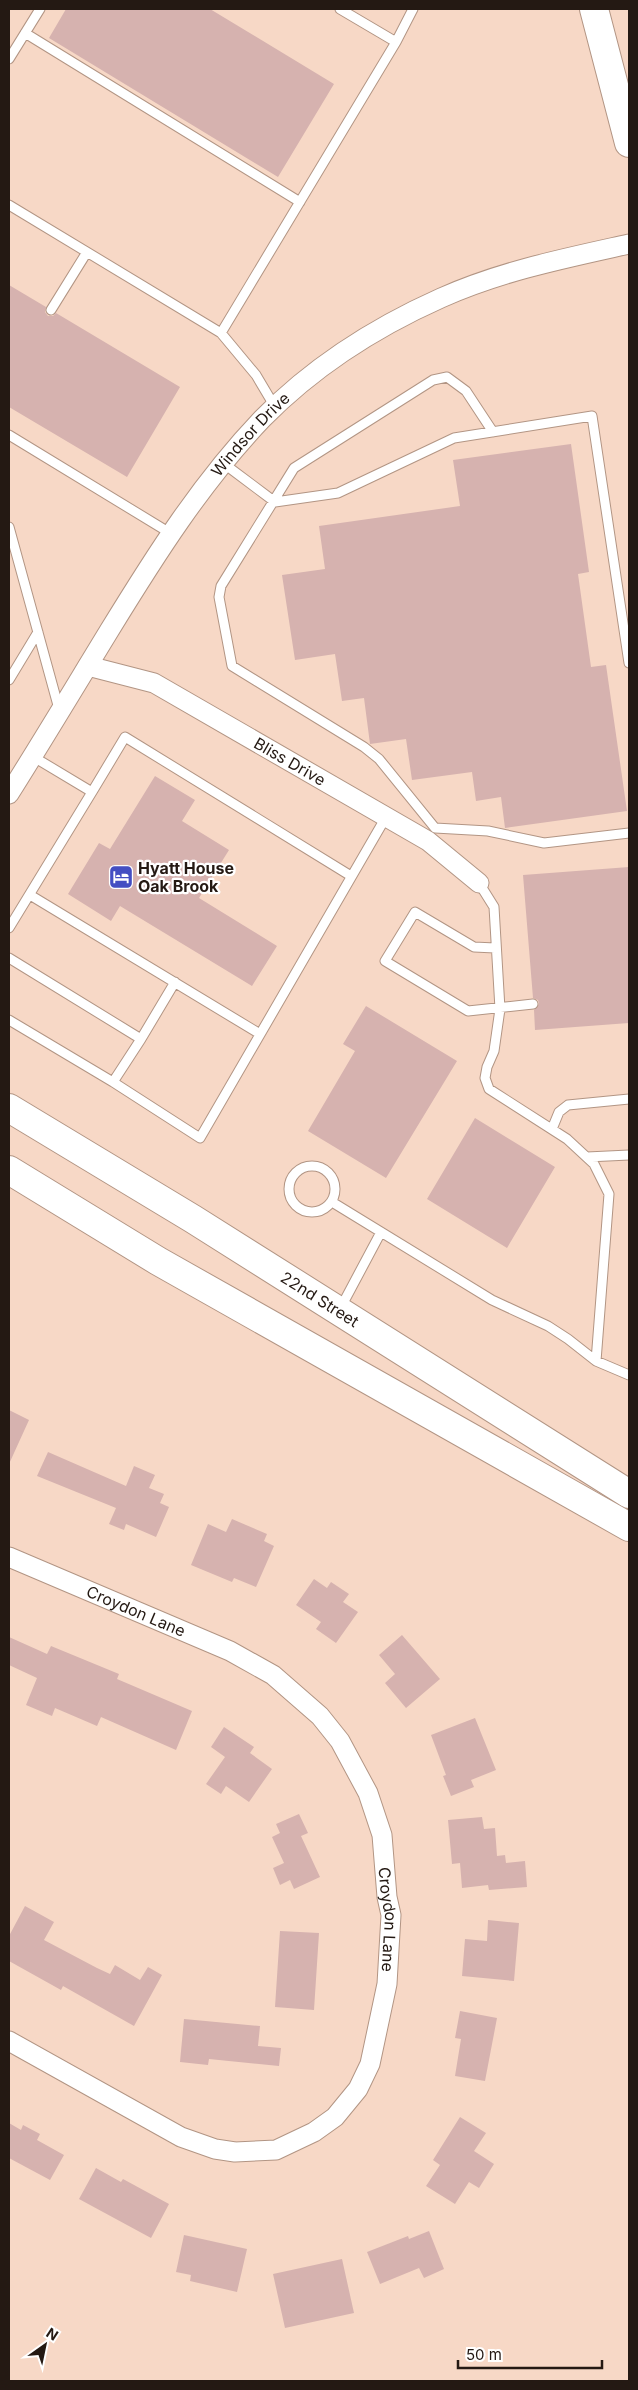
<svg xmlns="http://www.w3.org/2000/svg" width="638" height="2390" viewBox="0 0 638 2390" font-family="Inter,sans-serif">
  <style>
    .building { fill: #d6b2af }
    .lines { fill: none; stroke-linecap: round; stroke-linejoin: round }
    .service-casing { stroke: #b29584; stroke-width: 11 }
    .minor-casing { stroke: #b29584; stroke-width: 21 }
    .primary-casing { stroke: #b29584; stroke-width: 30 }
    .motorway-casing { stroke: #b29584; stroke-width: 30 }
    .service { stroke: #fff; stroke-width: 9 }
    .minor { stroke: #fff; stroke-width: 19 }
    .primary { stroke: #fff; stroke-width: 28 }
    .motorway { stroke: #fff; stroke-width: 28 }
    .labels { text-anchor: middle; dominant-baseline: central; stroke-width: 4.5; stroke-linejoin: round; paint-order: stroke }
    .street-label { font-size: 16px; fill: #241913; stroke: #fff }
    .poi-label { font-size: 16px; font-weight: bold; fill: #241913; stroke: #fff; text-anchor: start }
  </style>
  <rect width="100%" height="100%" fill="#f7d8c6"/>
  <!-- building -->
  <path class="building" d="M 66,9 L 210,9 L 334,84 L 278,177 L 49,38 Z
    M 9,285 L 46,307 L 45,312 L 48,316 L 53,316 L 56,313 L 180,387 L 127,477 L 9,407 Z
    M 571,444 L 589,572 L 578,574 L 591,667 L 606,665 L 627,811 L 505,828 L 501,797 L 476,801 L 472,772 L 412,780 L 406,739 L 370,744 L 364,698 L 342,701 L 335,654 L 295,660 L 282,575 L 325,569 L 319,526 L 460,506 L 453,460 Z
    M 155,776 L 195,800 L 182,821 L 229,850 L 199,898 L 277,946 L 252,986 L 120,906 L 111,921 L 68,894 L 99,843 L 110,849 Z
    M 629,867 L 629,1023 L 535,1030 L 534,1010 L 539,1004 L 538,1000 L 533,998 L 523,875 Z
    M 366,1006 L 457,1061 L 386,1178 L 308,1131 L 355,1051 L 343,1044 Z
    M 475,1118 L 555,1167 L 507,1248 L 427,1199 Z
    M 9,1410 L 29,1420 L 9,1464 Z
    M 48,1452 L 126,1486 L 134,1466 L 155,1475 L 149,1488 L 164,1494 L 160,1503 L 169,1507 L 156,1537 L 126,1524 L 124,1530 L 109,1524 L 116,1508 L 37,1476 Z
    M 232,1519 L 267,1534 L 264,1541 L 274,1546 L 256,1587 L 234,1578 L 232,1582 L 191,1565 L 208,1524 L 226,1532 Z
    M 314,1579 L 327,1588 L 331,1582 L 349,1594 L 343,1602 L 358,1612 L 336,1643 L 316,1629 L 321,1622 L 296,1605 Z
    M 402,1635 L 440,1679 L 406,1708 L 385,1683 L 395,1674 L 379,1655 Z
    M 9,1637 L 47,1654 L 51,1646 L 119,1674 L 117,1679 L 192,1711 L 176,1750 L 101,1717 L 97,1726 L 55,1708 L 52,1716 L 26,1705 L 37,1678 L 9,1665 Z
    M 475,1718 L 496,1770 L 471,1780 L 474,1787 L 451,1796 L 443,1776 L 446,1775 L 431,1735 Z
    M 224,1727 L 254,1747 L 250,1753 L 272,1769 L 249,1802 L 226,1786 L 221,1794 L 206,1784 L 225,1757 L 211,1747 Z
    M 299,1814 L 308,1833 L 301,1836 L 320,1877 L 294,1889 L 290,1880 L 280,1885 L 273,1868 L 284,1863 L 272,1837 L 280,1833 L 276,1824 Z
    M 482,1817 L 484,1829 L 495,1828 L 497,1856 L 505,1855 L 506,1863 L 525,1861 L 527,1887 L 489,1890 L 488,1885 L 462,1888 L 460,1863 L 452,1864 L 448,1820 Z
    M 25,1906 L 54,1922 L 44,1940 L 97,1968 L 110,1974 L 115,1965 L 140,1980 L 148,1967 L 162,1975 L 134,2026 L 63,1986 L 61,1990 L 9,1961 L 9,1936 Z
    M 488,1920 L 519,1923 L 514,1981 L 462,1976 L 465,1939 L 487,1941 Z
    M 280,1931 L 319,1933 L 314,2010 L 275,2007 Z
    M 460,2011 L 497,2018 L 485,2081 L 455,2076 L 461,2039 L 455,2038 Z
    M 184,2019 L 260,2026 L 258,2046 L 281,2048 L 279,2066 L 209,2059 L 208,2065 L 180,2062 Z
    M 460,2117 L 486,2133 L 474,2151 L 494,2164 L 479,2188 L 469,2182 L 455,2204 L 426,2186 L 440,2165 L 433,2160 Z
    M 9,2123 L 21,2130 L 23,2125 L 40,2134 L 37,2140 L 64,2155 L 50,2180 L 9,2158 Z
    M 96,2168 L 121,2182 L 123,2179 L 169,2204 L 151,2238 L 79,2199 Z
    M 429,2231 L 444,2269 L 424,2278 L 419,2268 L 380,2284 L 367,2252 L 408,2236 L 409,2239 Z
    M 184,2235 L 247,2249 L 237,2292 L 190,2281 L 191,2275 L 176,2272 Z
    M 342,2259 L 354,2313 L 285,2328 L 273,2274 Z"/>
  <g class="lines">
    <defs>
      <path id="service" d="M 25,33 L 300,202
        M 396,42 L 413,9
        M 9,59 L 40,9
        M 9,205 L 221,333 L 256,375 L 275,407
        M 51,310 L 87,252
        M 221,333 L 396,42 L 340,9
        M 493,432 L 466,391 L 447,377 L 433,380 L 294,468 L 221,586 L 219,597 L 232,666 L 364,747 L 379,759 L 435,828 L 488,831 L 544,843 L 629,833
        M 9,435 L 170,533
        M 223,463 L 275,502 L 338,493 L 454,438 L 592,416 L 629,663
        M 9,527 L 59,709
        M 9,680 L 38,632
        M 92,792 L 125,737 L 351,876
        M 479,883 L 494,907 L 500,1009 L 494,1051 L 487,1067 L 485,1078 L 489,1089 L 567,1139 L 594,1164 L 609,1194 L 596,1361
        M 30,895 L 260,1034
        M 9,928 L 92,792 L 32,756
        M 495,948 L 474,947 L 415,912 L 385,961 L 468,1011 L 533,1004
        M 9,958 L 141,1039 L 113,1082 L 200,1138 L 386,817
        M 9,1020 L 113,1082
        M 141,1039 L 175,982
        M 552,1129 L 559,1112 L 568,1105 L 629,1099
        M 587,1157 L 629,1155
        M289 1189a23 23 0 1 1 46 0a23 23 0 1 1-46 0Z
        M 332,1202 L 492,1300 L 548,1326 L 568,1339 L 596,1361 L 629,1375
        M 340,1309 L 381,1232"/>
      <g id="minor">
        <path id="s1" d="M 88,666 L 154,683 L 428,841 L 479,883"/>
        <path id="s2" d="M 9,794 C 43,740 76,685 109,631 C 155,556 201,483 262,419 C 312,368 376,327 441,298 C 501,271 566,258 629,244"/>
        <path id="s3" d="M 9,1557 L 230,1651 L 273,1675 L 320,1716 L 340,1741 L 368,1793 L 382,1835 L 387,1897 L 391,1915 L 387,1984 L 370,2064 L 358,2089 L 335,2117 L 314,2132 L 276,2150 L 235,2152 L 215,2149 L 181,2137 L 9,2041"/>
      </g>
      <g id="primary">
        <path id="s4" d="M 9,1108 L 193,1219 L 629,1494"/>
        <path d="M 9,1170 L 158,1261 L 629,1527"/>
      </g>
      <path id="motorway" d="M 594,9 L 629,143"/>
    </defs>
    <!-- service casing -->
    <use href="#service" class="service-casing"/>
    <!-- minor casing -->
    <use href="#minor" class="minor-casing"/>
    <!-- primary casing -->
    <use href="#primary" class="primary-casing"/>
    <!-- motorway casing -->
    <use href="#motorway" class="motorway-casing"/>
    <!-- service -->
    <use href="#service" class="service"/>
    <!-- minor -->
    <use href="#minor" class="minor"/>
    <!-- primary -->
    <use href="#primary" class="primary"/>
    <!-- motorway -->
    <use href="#motorway" class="motorway"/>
  </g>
  <!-- icons -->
  <defs>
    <symbol id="hotel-square" viewBox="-11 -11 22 22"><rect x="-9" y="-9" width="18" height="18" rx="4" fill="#444ec2" stroke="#fff"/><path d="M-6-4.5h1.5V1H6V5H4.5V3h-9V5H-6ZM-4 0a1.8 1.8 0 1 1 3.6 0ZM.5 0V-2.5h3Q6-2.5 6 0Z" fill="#fff"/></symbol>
  </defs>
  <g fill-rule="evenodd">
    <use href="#hotel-square" x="107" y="863" width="28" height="28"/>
  </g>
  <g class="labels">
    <!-- street labels -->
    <g class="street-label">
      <text stroke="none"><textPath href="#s2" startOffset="434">Windsor Drive</textPath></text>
      <text stroke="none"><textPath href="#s1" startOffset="225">Bliss Drive</textPath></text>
      <text stroke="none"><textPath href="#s4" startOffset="365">22nd Street</textPath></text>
      <text stroke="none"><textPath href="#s3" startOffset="138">Croydon Lane</textPath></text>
      <text stroke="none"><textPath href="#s3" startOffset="572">Croydon Lane</textPath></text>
    </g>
    <!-- poi labels -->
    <g class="poi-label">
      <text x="138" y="868">Hyatt House<tspan x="138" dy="18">Oak Brook</tspan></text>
    </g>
  </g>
  <!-- border -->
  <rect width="638" height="2390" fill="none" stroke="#241913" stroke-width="20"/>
  <!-- north arrow -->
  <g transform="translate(45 2345) rotate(33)" stroke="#ffffff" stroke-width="4" paint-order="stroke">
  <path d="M0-4L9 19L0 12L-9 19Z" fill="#241913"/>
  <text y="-8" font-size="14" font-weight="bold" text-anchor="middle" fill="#241913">N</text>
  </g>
  <!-- scale -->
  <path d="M458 2360v8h144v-8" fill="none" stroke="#241913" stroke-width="2.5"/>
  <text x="466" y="2360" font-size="15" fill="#241913" stroke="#ffffff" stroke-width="4" paint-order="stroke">50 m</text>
</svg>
